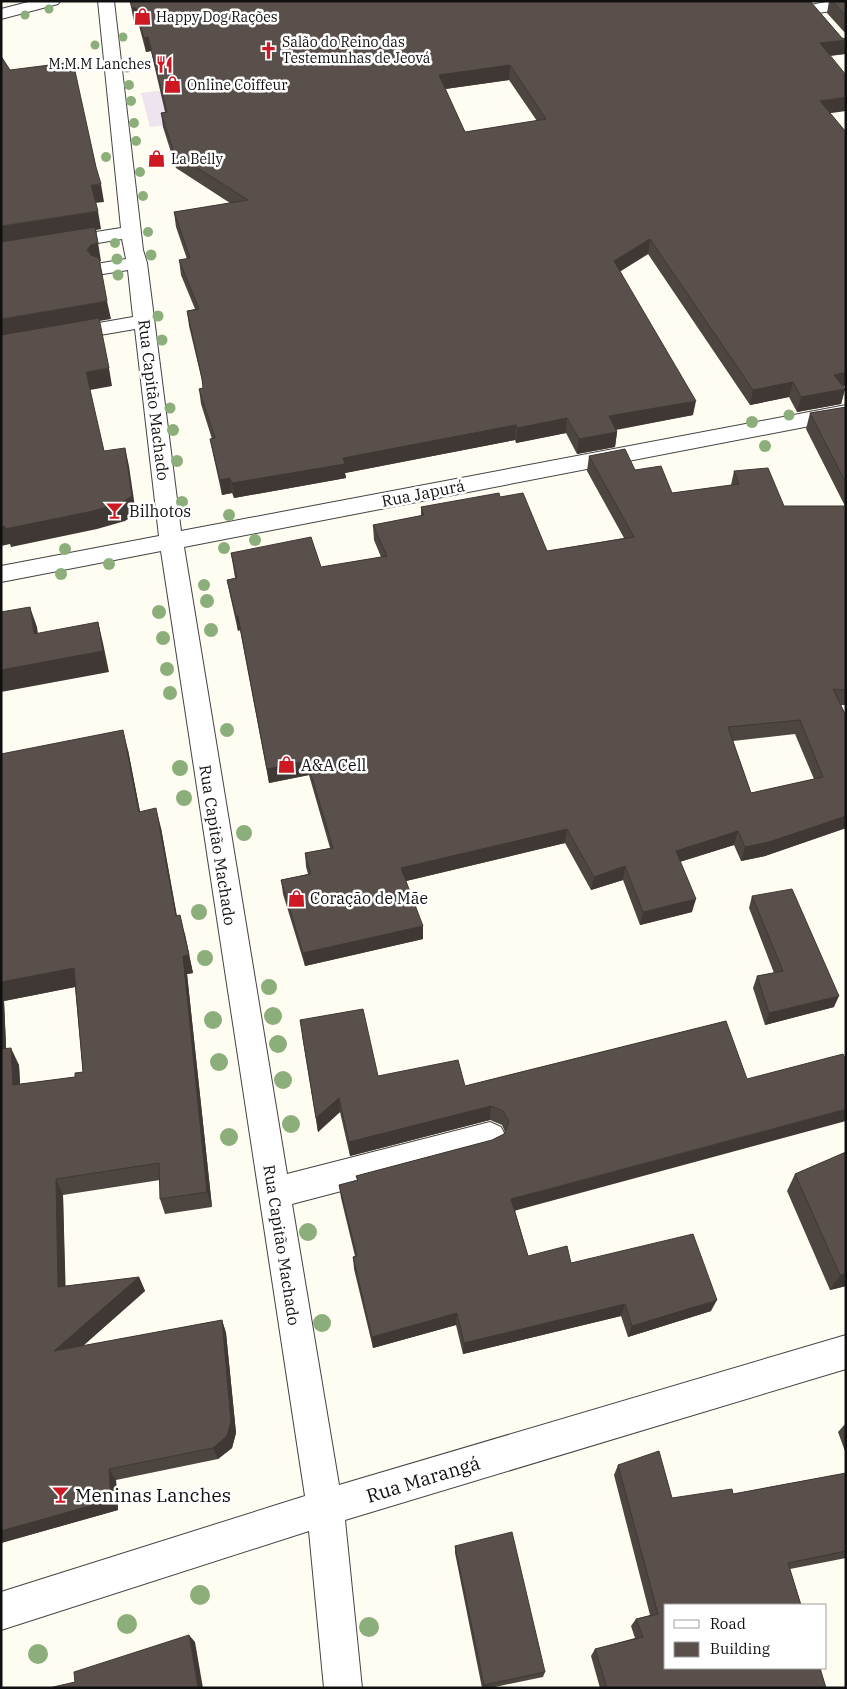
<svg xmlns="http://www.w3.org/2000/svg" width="847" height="1689" viewBox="0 0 847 1689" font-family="'IBM Plex Serif',serif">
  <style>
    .industrial { fill: #ede4ef }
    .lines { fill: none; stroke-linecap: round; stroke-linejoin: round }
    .minor-casing { stroke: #434343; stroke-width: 2 }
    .minor { fill: #fff; fill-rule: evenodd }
    .tree { fill: #8bae7a }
    .wall { fill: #4d4540; fill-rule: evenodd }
    .shaded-wall { fill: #3f3834 }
    .building { fill: #5a504b; stroke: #3f3834; fill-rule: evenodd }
    .labels { text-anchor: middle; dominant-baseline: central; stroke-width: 5; stroke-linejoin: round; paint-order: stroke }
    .far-poi-label { font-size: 14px; fill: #101010; stroke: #fff; text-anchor: start }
    .street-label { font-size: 16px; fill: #101010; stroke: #fff }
    .poi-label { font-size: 16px; fill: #101010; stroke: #fff; text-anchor: start }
    .near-street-label { font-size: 19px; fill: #101010; stroke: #fff }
    .near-poi-label { font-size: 19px; fill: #101010; stroke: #fff; text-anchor: start }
  </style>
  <rect width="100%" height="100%" fill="#fffcf2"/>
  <!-- industrial -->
  <path class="industrial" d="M 226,83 L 238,117 L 150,127 L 141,93 Z"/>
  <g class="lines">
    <defs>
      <path id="minor" d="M 32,1 L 60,1 L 58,4 L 1,19 L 1,9 Z
        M 98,1 L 114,1 L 143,250 L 147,263 L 181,531 L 846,405 L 846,419 L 184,547 L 287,1174 L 490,1122 L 501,1127 L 506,1137 L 501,1147 L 490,1152 L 292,1204 L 339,1485 L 846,1335 L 846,1369 L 345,1520 L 362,1688 L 324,1688 L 309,1531 L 1,1630 L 1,1592 L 305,1496 L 161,551 L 1,582 L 1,566 L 159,536 L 135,329 L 1,352 L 1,340 L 133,317 L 128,270 L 103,274 L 96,272 L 93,268 L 96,264 L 126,259 L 122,239 L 1,259 L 1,247 L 121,228 Z
        M 831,1 L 846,1 L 846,9 L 811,14 L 805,12 L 803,9 L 805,6 Z"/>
    </defs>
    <!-- minor casing -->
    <use href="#minor" class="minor-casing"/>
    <!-- minor -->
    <use href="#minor" class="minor"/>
  </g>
  <!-- trees -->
  <g class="tree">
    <circle cx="49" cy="9" r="4.5"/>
    <circle cx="25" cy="15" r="4.5"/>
    <circle cx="123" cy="37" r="4.5"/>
    <circle cx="95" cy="45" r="4.5"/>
    <circle cx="127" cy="68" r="4.5"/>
    <circle cx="129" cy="85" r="5"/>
    <circle cx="131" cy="101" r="5"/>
    <circle cx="134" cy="123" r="5"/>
    <circle cx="136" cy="141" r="5"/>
    <circle cx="106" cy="157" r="5"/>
    <circle cx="140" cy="172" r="5"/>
    <circle cx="143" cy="196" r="5"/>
    <circle cx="148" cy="232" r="5"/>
    <circle cx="115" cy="243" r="5"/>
    <circle cx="151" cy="255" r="5.5"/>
    <circle cx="117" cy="259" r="5.5"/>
    <circle cx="118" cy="275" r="5.5"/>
    <circle cx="158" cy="316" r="5.5"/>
    <circle cx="162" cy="340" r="5.5"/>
    <circle cx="170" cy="408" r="5.5"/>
    <circle cx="789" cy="415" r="5.5"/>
    <circle cx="752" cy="422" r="6"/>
    <circle cx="173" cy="430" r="6"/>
    <circle cx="765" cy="446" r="6"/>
    <circle cx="177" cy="461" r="6"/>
    <circle cx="182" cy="502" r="6"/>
    <circle cx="229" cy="515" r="6"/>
    <circle cx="255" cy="540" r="6"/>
    <circle cx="224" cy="548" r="6"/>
    <circle cx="65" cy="549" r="6"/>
    <circle cx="109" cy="564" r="6"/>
    <circle cx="61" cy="574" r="6"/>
    <circle cx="204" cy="585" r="6"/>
    <circle cx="207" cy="601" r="7"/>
    <circle cx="159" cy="612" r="7"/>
    <circle cx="211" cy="630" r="7"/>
    <circle cx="163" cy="638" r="7"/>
    <circle cx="167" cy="669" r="7"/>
    <circle cx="170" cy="693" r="7"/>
    <circle cx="227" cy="730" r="7"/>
    <circle cx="180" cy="768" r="8"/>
    <circle cx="184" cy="798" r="8"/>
    <circle cx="244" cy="833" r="8"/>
    <circle cx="199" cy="912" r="8"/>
    <circle cx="205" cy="958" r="8"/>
    <circle cx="269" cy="987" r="8"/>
    <circle cx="273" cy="1016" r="9"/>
    <circle cx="213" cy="1020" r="9"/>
    <circle cx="278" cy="1044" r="9"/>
    <circle cx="219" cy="1062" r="9"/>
    <circle cx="283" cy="1080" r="9"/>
    <circle cx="291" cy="1124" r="9"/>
    <circle cx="229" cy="1137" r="9"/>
    <circle cx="308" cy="1232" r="9"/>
    <circle cx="322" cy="1323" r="9"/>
    <circle cx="200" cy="1595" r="10"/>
    <circle cx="127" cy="1624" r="10"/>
    <circle cx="369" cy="1627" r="10"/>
    <circle cx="38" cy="1654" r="10"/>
  </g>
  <!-- wall -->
  <path class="wall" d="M 130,1 L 810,1 L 845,54 L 830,56 L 830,113 L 843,387 L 845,389 L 841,404 L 797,412 L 789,397 L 750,405 L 648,254 L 620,271 L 693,415 L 616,430 L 617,432 L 615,447 L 577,454 L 566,433 L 516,443 L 515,440 L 345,473 L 346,478 L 234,498 L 232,493 L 222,495 L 213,454 L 210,439 L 212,439 L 201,404 L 199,389 L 203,388 L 203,385 L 189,326 L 187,311 L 195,309 L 181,275 L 179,260 L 187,259 L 176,227 L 174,212 L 230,203 L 176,168 L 163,127 L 161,113 L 165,112 L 151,51 L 146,52 L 138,22 L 134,22 ZM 509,80 L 537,121 L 465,132 L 445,89 Z
    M 829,1 L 846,1 L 846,34 L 827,13 Z
    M 846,407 L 846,705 L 841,705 L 846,716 L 846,828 L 765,856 L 741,861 L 734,845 L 680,862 L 692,912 L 640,925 L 623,880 L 591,890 L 565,843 L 406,881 L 423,939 L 305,966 L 283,894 L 281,880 L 308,874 L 306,867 L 305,853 L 330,848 L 309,775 L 269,783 L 240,630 L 238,631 L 230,595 L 227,580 L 235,578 L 231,553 L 321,567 L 381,557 L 374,540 L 373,525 L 421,516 L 421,507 L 500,497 L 547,551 L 624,538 L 587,471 L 589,456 L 635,470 L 672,493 L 731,485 L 734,471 L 784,506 L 845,506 L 806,429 L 810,413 ZM 795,734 L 814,779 L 751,793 L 733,741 Z
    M 128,750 L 140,812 L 161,828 L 177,916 L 185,934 L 193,973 L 187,974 L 212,1207 L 165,1214 L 160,1199 L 160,1180 L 63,1195 L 65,1286 L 139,1277 L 145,1291 L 83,1346 L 222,1320 L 226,1333 L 236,1433 L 232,1448 L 218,1459 L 116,1480 L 118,1510 L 1,1543 L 1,754 ZM 75,987 L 83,1072 L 75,1077 L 20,1084 L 19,1065 L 6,1048 L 4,1001 Z
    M 752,896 L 834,1007 L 765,1025 L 753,988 L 757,976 L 774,973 L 749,908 Z
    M 726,1021 L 515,1211 L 528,1256 L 571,1263 L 711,1311 L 628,1337 L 621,1316 L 463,1354 L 456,1325 L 373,1348 L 354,1269 L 353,1257 L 355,1256 L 341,1198 L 339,1185 L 357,1180 L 356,1176 L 492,1140 L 504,1134 L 505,1132 L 502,1125 L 490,1120 L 350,1156 L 340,1112 L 318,1132 L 302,1035 L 378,1076 L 465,1086 Z
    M 846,1152 L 846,1286 L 830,1290 L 787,1191 L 795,1174 Z
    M 846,1423 L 846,1454 L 838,1432 Z
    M 618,1465 L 672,1498 L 733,1494 L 846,1473 L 846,1558 L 790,1569 L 826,1688 L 600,1688 L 591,1656 L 595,1649 L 635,1638 L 631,1626 L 636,1619 L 650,1615 L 614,1475 Z
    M 455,1546 L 545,1672 L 543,1677 L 490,1688 L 482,1688 L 455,1553 Z"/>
  <!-- shaded-wall -->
  <path class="shaded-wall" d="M 132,8 L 136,8 L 138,22 L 134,22 Z
    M 148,37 L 151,51 L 146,52 L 144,38 Z
    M 846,40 L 846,49 L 845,54 L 817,57 L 820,43 Z
    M 510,65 L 509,80 L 438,90 L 439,75 Z
    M 846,97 L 846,111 L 817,115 L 820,101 Z
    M 101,184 L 104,202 L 94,203 L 91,185 Z
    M 98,211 L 101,229 L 96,230 L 101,261 L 94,263 L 87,250 L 1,245 L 1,226 Z
    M 650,239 L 648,254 L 613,276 L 614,261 Z
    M 107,301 L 111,319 L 1,338 L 1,319 Z
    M 109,368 L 112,386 L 90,390 L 86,372 Z
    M 846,372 L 846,386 L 830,390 L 834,375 Z
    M 793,382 L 789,397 L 750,405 L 753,390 Z
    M 845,389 L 841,404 L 797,412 L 801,397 Z
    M 696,401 L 693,415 L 607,431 L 609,416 Z
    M 567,418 L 566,433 L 516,443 L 517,428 Z
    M 516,425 L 515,440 L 345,473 L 346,478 L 234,498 L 232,483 L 343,458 Z
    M 617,432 L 615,447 L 577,454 L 579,439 Z
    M 125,448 L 129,466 L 136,514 L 125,521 L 97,529 L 11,547 L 10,544 L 1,546 L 1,527 Z
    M 230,478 L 232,493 L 222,495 L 220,480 Z
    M 30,607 L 37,627 L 41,655 L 34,634 Z
    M 236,616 L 238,616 L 240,630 L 238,631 Z
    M 98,622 L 103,643 L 109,672 L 1,692 L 1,670 Z
    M 123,730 L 128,750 L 144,832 L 139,812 Z
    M 307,761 L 309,775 L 269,783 L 267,769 Z
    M 156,808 L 161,828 L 180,935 L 176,916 Z
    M 846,816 L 846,828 L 765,856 L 741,861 L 745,847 Z
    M 567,829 L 565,843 L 402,882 L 401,868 Z
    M 738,831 L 734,845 L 672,864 L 676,851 Z
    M 625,866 L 623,880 L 591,890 L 594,877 Z
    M 696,899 L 692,912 L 640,925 L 643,912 Z
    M 180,915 L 193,973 L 187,974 L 212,1207 L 207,1192 L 183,956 Z
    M 423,926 L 423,939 L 305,966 L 303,953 Z
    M 74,968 L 80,986 L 4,1001 L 7,1067 L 1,1056 L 1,982 Z
    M 839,996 L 834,1007 L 765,1025 L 769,1013 Z
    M 11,1048 L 19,1065 L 21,1102 L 13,1085 Z
    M 339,1098 L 340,1112 L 318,1132 L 316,1118 Z
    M 491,1106 L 490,1120 L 350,1156 L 349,1142 Z
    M 846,1109 L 846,1121 L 510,1212 L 511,1199 Z
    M 56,1179 L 63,1195 L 66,1301 L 58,1287 Z
    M 846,1274 L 846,1286 L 830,1290 L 840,1275 Z
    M 139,1277 L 145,1291 L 62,1364 L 54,1351 Z
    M 717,1300 L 711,1311 L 628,1337 L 632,1326 Z
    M 625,1304 L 621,1316 L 463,1354 L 464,1343 Z
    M 457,1313 L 456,1325 L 373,1348 L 372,1337 Z
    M 222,1320 L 226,1333 L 236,1433 L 232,1448 L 218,1459 L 213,1448 Z
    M 109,1469 L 116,1480 L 118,1510 L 1,1543 L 1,1531 Z
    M 189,1635 L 195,1642 L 203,1688 L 198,1688 Z"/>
  <!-- building -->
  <path class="building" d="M 130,1 L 810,1 L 842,38 L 846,39 L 846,40 L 820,43 L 846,75 L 846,97 L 820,101 L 846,132 L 846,372 L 834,375 L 845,389 L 801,397 L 793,382 L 753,390 L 650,239 L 614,261 L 696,401 L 609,416 L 617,432 L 579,439 L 567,418 L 517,428 L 516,425 L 343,458 L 345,464 L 232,483 L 230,478 L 220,480 L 210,439 L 215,438 L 199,389 L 203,388 L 202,378 L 187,311 L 199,309 L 179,260 L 190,258 L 174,212 L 248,200 L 174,153 L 161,113 L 167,112 L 148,37 L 144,38 L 136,8 L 132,8 ZM 510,65 L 546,119 L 465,132 L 439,75 Z
    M 832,1 L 846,1 L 846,16 Z
    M 1,56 L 10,70 L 73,62 L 96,167 L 101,184 L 91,185 L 98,211 L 1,226 Z
    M 95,227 L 98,243 L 91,245 L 87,250 L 91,255 L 99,258 L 107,301 L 1,319 L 1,242 Z
    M 99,318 L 109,368 L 86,372 L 104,451 L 125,448 L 132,496 L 121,503 L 93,511 L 5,529 L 5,526 L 1,527 L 1,335 Z
    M 846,407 L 846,483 L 810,413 Z
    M 625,449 L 635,470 L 661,466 L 672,493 L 739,484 L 734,471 L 768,468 L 784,506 L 846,506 L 846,690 L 833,689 L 846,716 L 846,816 L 769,842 L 745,847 L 738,831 L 676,851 L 696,899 L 643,912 L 625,866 L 594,877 L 567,829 L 401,868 L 423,926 L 303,953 L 281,880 L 311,874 L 305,853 L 333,848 L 307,761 L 267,769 L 238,616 L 236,616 L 227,580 L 237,578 L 231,553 L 311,537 L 321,567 L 387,556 L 373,525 L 424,515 L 421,507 L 499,493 L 500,497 L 523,493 L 547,551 L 634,537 L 589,456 ZM 800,720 L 823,777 L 751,793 L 728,727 Z
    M 30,607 L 34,634 L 98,622 L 103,651 L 1,670 L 1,612 Z
    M 123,730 L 139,812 L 156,808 L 176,916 L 180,915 L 189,955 L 183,956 L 207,1192 L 160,1199 L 159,1163 L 56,1179 L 58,1287 L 139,1277 L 54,1351 L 222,1320 L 231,1421 L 227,1436 L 213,1448 L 109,1469 L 111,1500 L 1,1531 L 1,1049 L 11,1048 L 13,1085 L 75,1077 L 75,1073 L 83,1072 L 74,968 L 1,982 L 1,754 Z
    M 792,889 L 839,996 L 769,1013 L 757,976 L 783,971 L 752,896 Z
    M 363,1009 L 378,1076 L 458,1060 L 465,1086 L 726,1021 L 747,1079 L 843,1054 L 846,1060 L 846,1109 L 511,1199 L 528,1256 L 567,1246 L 571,1263 L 693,1234 L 717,1300 L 632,1326 L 625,1304 L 464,1343 L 457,1313 L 372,1337 L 353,1257 L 357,1256 L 339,1185 L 358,1180 L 356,1176 L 492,1140 L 504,1134 L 509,1122 L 503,1111 L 491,1106 L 349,1142 L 339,1098 L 316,1118 L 300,1020 Z
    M 846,1152 L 846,1274 L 840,1275 L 795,1174 Z
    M 659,1451 L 672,1498 L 732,1489 L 733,1494 L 846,1473 L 846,1551 L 788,1563 L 801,1605 L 666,1605 L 666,1668 L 820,1668 L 826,1688 L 607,1688 L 595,1649 L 643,1637 L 636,1619 L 658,1614 L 618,1465 Z
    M 512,1532 L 545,1672 L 484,1685 L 455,1546 Z
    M 189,1635 L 198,1688 L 49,1688 L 75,1682 L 74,1672 Z"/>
  <!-- icons -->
  <defs>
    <symbol id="shop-bare" viewBox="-9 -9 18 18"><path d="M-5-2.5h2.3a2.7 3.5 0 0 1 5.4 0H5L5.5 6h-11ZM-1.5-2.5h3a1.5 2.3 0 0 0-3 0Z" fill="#ce1925" stroke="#fff" stroke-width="2.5" paint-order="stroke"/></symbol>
    <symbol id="church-bare" viewBox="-9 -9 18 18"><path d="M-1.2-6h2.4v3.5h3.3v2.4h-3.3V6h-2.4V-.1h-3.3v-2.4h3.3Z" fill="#ce1925" stroke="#fff" stroke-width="2.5" paint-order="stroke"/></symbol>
    <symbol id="restaurant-bare" viewBox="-9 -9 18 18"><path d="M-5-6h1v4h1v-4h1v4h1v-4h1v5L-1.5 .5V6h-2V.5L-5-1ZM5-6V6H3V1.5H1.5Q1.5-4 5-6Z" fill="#ce1925" stroke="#fff" stroke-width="2.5" paint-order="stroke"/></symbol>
    <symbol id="bar-bare" viewBox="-9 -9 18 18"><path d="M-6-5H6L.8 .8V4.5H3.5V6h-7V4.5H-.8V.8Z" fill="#ce1925" stroke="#fff" stroke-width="2.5" paint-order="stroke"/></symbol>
  </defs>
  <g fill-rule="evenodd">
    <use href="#shop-bare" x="130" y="4" width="25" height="25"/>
    <use href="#church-bare" x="256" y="38" width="25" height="25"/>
    <use href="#restaurant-bare" x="152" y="52" width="25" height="25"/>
    <use href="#shop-bare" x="160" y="72" width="25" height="25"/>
    <use href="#shop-bare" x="144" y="146" width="25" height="25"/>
    <use href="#bar-bare" x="102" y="498" width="25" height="25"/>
    <use href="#shop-bare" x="274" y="752" width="25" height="25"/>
    <use href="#shop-bare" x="284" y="886" width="25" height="25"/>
    <use href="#bar-bare" x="48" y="1482" width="25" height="25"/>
  </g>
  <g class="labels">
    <!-- far-poi labels -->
    <g class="far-poi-label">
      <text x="156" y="17">Happy Dog Rações</text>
      <text x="282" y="42">Salão do Reino das<tspan x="282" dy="16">Testemunhas de Jeová</tspan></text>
      <text x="151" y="64" text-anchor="end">M.M.M Lanches</text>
      <text x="187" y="85">Online Coiffeur</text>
      <text x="171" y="159">La Belly</text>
    </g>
    <!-- street labels -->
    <g class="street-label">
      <text transform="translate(154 400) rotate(83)">Rua Capitão Machado</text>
      <text transform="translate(423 493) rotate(-11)">Rua Japurá</text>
      <text transform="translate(218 845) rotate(81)">Rua Capitão Machado</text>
      <text transform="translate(282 1245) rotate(81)">Rua Capitão Machado</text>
    </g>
    <!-- poi labels -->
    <g class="poi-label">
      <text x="129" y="511">Bilhotos</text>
      <text x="301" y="765">A&amp;A Cell</text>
      <text x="310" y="898">Coração de Mãe</text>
    </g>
    <!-- near-street labels -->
    <g class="near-street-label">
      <text transform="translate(423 1479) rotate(-17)">Rua Marangá</text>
    </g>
    <!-- near-poi labels -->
    <g class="near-poi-label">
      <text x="75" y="1495">Meninas Lanches</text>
    </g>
  </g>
  <!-- border -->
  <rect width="847" height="1689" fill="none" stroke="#101010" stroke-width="5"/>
  <!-- legend -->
  <rect x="664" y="1604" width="162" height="65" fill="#ffffff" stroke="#9f9f9f"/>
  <rect x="674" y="1620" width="25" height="8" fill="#ffffff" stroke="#9f9f9f"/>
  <text x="710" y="1629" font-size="15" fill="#101010">Road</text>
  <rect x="674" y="1642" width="25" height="15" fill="#5a504b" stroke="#9f9f9f"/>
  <text x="710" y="1654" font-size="15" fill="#101010">Building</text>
</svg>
